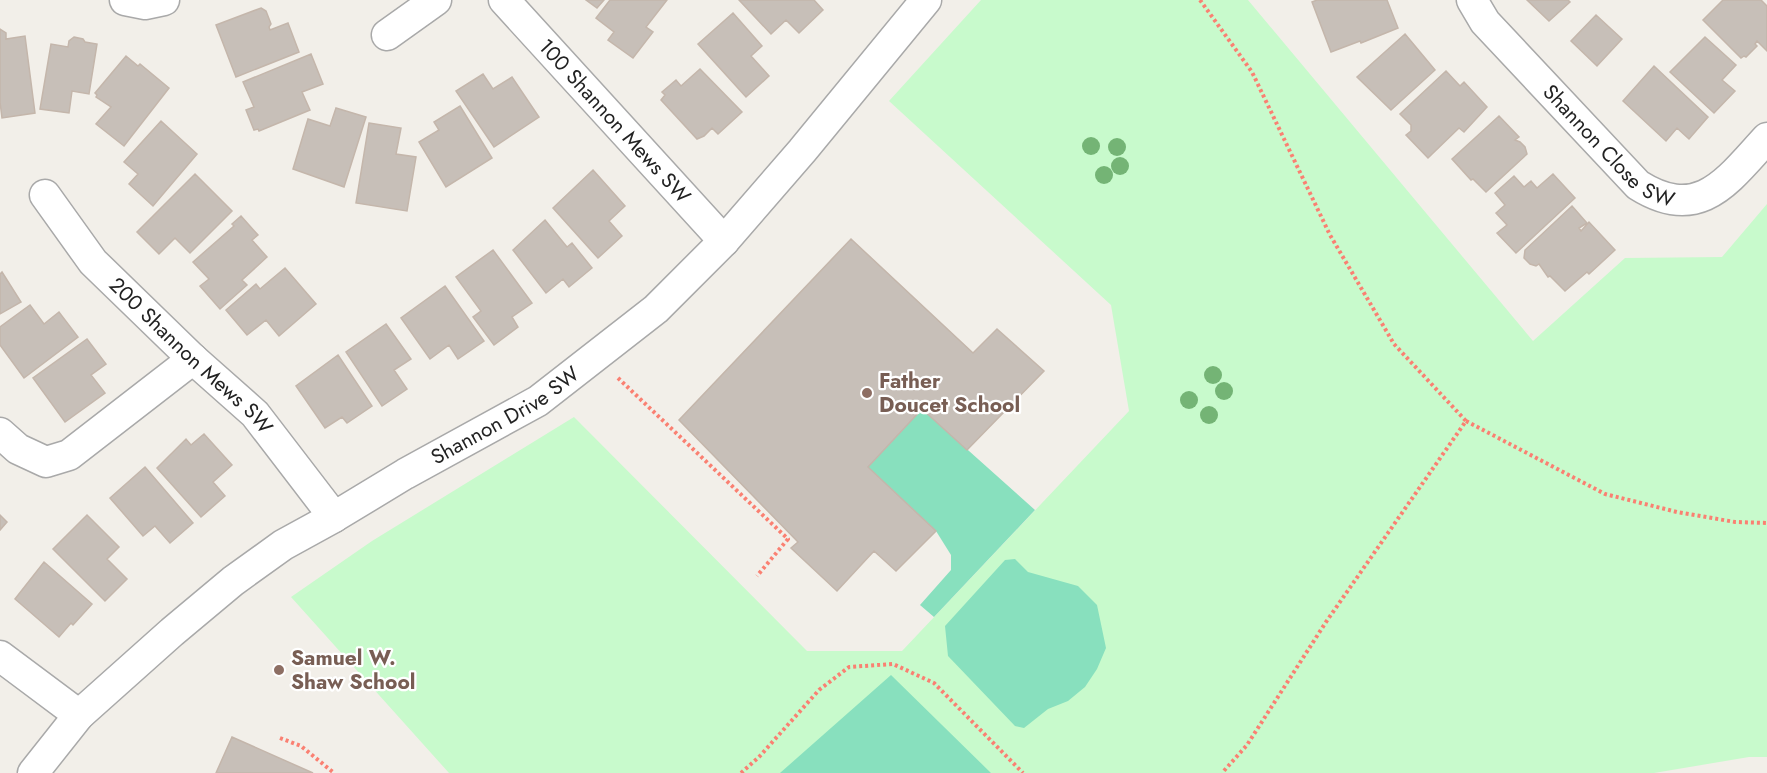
<svg xmlns="http://www.w3.org/2000/svg" width="1767" height="773" viewBox="0 0 1767 773" font-family="Jost,sans-serif">
  <style>
    .park { fill: #c8facc }
    .pitch { fill: #88e0be }
    .building { fill: #c7bfb8; stroke: #c4b6ab; stroke-width: 1.5 }
    .lines { fill: none; stroke-linecap: round; stroke-linejoin: round }
    .minor-casing { stroke: #a9a9a9; stroke-width: 33 }
    .path { stroke: #fa8072; stroke-width: 4; stroke-dasharray: 3 3; stroke-linecap: butt }
    .minor { stroke: #fff; stroke-width: 30 }
    .tree { fill: #74b475 }
    .education-dot { fill: #8d6e63; stroke: #fff; stroke-width: 2 }
    .labels { text-anchor: middle; dominant-baseline: central; stroke-width: 4.5; stroke-linejoin: round; paint-order: stroke }
    .street-label { font-size: 21px; fill: #222; stroke: #fff }
    .education-label { font-size: 21px; font-weight: bold; fill: #785e54; stroke: #fff; text-anchor: start }
  </style>
  <rect width="100%" height="100%" fill="#f2efe9"/>
  <!-- park -->
  <path class="park" d="M 981,0 L 1248,0 L 1533,341 L 1625,258 L 1722,257 L 1767,204 L 1767,757 L 1749,757 L 1654,773 L 449,773 L 291,597 L 372,541 L 574,417 L 807,651 L 902,651 L 1129,411 L 1111,305 L 889,101 Z"/>
  <!-- pitch -->
  <path class="pitch" d="M 922,409 L 1035,510 L 934,617 L 920,605 L 951,570 L 951,555 L 936,531 L 868,467 Z
    M 1015,559 L 1028,572 L 1078,586 L 1097,605 L 1106,648 L 1097,669 L 1085,687 L 1068,701 L 1048,709 L 1024,728 L 1015,726 L 948,656 L 945,626 L 1005,560 Z
    M 891,675 L 991,773 L 780,773 Z"/>
  <!-- building -->
  <path class="building" d="M 586,0 L 604,0 L 597,8 Z
    M 610,0 L 667,0 L 646,27 L 653,32 L 633,58 L 608,40 L 614,32 L 596,18 Z
    M 739,0 L 814,0 L 823,10 L 799,33 L 786,20 L 771,34 Z
    M 1317,0 L 1387,0 L 1398,28 L 1361,43 L 1360,41 L 1331,52 L 1312,2 Z
    M 1527,0 L 1568,0 L 1570,2 L 1549,21 Z
    M 1723,0 L 1761,0 L 1767,6 L 1767,51 L 1757,41 L 1755,44 L 1757,46 L 1746,57 L 1744,56 L 1741,58 L 1703,20 Z
    M 261,8 L 266,11 L 271,24 L 269,27 L 270,30 L 288,23 L 299,52 L 236,77 L 216,25 Z
    M 733,13 L 762,46 L 751,56 L 769,76 L 746,97 L 698,44 Z
    M 1596,15 L 1622,39 L 1597,66 L 1571,41 Z
    M 0,29 L 6,33 L 6,39 L 25,36 L 35,113 L 2,118 L 0,102 Z
    M 1405,34 L 1435,70 L 1391,110 L 1357,77 Z
    M 74,37 L 83,39 L 85,42 L 97,44 L 89,94 L 72,91 L 69,113 L 40,109 L 51,44 L 68,47 L 69,41 Z
    M 1705,37 L 1736,65 L 1722,80 L 1735,91 L 1714,113 L 1670,72 Z
    M 311,54 L 323,84 L 302,92 L 310,110 L 259,131 L 258,129 L 254,130 L 246,110 L 254,107 L 243,82 Z
    M 126,56 L 138,66 L 140,64 L 169,88 L 124,146 L 96,124 L 111,107 L 96,97 L 97,95 L 95,93 Z
    M 1654,66 L 1708,117 L 1689,139 L 1677,128 L 1666,141 L 1623,101 Z
    M 700,69 L 742,112 L 718,134 L 712,128 L 704,136 L 697,139 L 661,100 L 665,95 L 662,92 L 676,80 L 681,86 Z
    M 1446,71 L 1460,86 L 1464,82 L 1487,107 L 1464,132 L 1459,128 L 1428,158 L 1406,135 L 1411,131 L 1411,125 L 1400,114 Z
    M 483,74 L 493,89 L 512,77 L 539,117 L 494,147 L 456,91 Z
    M 460,106 L 492,158 L 446,187 L 419,142 L 439,130 L 434,122 Z
    M 336,108 L 366,117 L 344,187 L 293,169 L 308,119 L 330,126 Z
    M 1499,116 L 1519,137 L 1515,140 L 1520,142 L 1525,147 L 1527,154 L 1486,192 L 1473,179 L 1471,180 L 1452,159 Z
    M 161,121 L 197,154 L 153,206 L 129,184 L 138,174 L 124,162 Z
    M 369,123 L 401,128 L 396,154 L 416,157 L 407,211 L 356,203 Z
    M 593,170 L 625,206 L 609,221 L 622,236 L 598,258 L 553,208 Z
    M 195,174 L 232,211 L 190,253 L 175,238 L 159,254 L 137,232 Z
    M 1553,174 L 1575,198 L 1516,253 L 1497,233 L 1507,225 L 1496,213 L 1505,205 L 1495,193 L 1514,176 L 1524,187 L 1531,181 L 1537,188 Z
    M 1572,206 L 1587,223 L 1579,228 L 1581,231 L 1589,222 L 1615,250 L 1589,274 L 1587,272 L 1565,291 L 1550,276 L 1548,277 L 1539,264 L 1536,266 L 1530,264 L 1524,258 L 1525,250 Z
    M 241,216 L 258,235 L 252,240 L 267,257 L 242,280 L 247,285 L 220,309 L 200,286 L 209,279 L 193,262 L 234,226 L 232,224 Z
    M 545,220 L 567,247 L 572,243 L 592,268 L 569,287 L 563,279 L 546,293 L 513,250 Z
    M 851,239 L 973,353 L 997,329 L 1044,371 L 967,450 L 922,409 L 868,467 L 936,531 L 896,571 L 874,551 L 837,591 L 791,548 L 798,542 L 679,420 Z
    M 493,250 L 532,303 L 512,317 L 518,327 L 494,345 L 473,317 L 481,311 L 456,277 Z
    M 285,268 L 316,304 L 279,336 L 266,320 L 247,335 L 226,310 L 256,284 L 260,289 Z
    M 2,272 L 21,302 L 0,314 L 0,274 Z
    M 445,286 L 484,341 L 458,359 L 449,345 L 430,359 L 401,318 Z
    M 30,305 L 44,324 L 59,312 L 78,337 L 24,378 L 0,345 L 0,327 Z
    M 386,324 L 411,359 L 394,370 L 407,389 L 382,406 L 346,352 Z
    M 87,339 L 106,364 L 91,375 L 105,393 L 65,422 L 33,378 Z
    M 338,355 L 372,406 L 347,423 L 342,417 L 325,428 L 296,386 Z
    M 204,434 L 232,465 L 213,482 L 225,496 L 201,517 L 157,468 L 186,439 L 191,445 Z
    M 145,467 L 193,523 L 170,543 L 155,526 L 143,536 L 110,498 Z
    M 0,515 L 7,522 L 0,530 Z
    M 87,515 L 119,547 L 107,559 L 127,579 L 105,601 L 53,549 Z
    M 44,562 L 92,604 L 73,625 L 71,623 L 59,637 L 15,599 Z
    M 232,737 L 313,773 L 216,773 Z"/>
  <g class="lines">
    <defs>
      <g id="minor">
        <path d="M 125,0 L 145,4 L 164,0"/>
        <path id="s1" d="M 504,0 L 724,241"/>
        <path id="s2" d="M 1472,0 L 1485,22 L 1638,185 C 1700,224 1728,180 1767,138"/>
        <path d="M 387,35 L 436,0"/>
        <path id="s3" d="M 45,195 L 93,262 L 193,359 L 255,414 L 334,517"/>
        <path d="M 0,433 L 18,449 L 46,462 L 69,455 L 193,359"/>
        <path d="M 0,656 L 79,715"/>
        <path id="s4" d="M 33,773 L 79,715 L 172,632 L 233,581 L 283,545 L 334,517 L 405,474 L 538,401 L 656,309 L 724,241 L 802,151 L 926,0"/>
      </g>
    </defs>
    <!-- minor casing -->
    <use href="#minor" class="minor-casing"/>
    <!-- path -->
    <path class="path" d="M 1200,0 L 1252,72 L 1330,235 L 1394,344 L 1466,421 L 1326,622 L 1247,745 L 1222,773
      M 618,378 L 788,539 L 757,576
      M 1466,421 L 1605,494 L 1677,512 L 1735,522 L 1767,523
      M 280,738 L 301,746 L 334,773
      M 741,773 L 759,757 L 819,690 L 849,667 L 893,664 L 934,683 L 1023,773"/>
    <!-- minor -->
    <use href="#minor" class="minor"/>
  </g>
  <!-- trees -->
  <g class="tree">
    <circle cx="1091" cy="146" r="9"/>
    <circle cx="1117" cy="147" r="9"/>
    <circle cx="1120" cy="166" r="9"/>
    <circle cx="1104" cy="175" r="9"/>
    <circle cx="1213" cy="375" r="9"/>
    <circle cx="1224" cy="391" r="9"/>
    <circle cx="1189" cy="400" r="9"/>
    <circle cx="1209" cy="415" r="9"/>
  </g>
  <!-- markers -->
  <g class="education-dot">
    <circle cx="867" cy="393" r="6"/>
    <circle cx="279" cy="670" r="6"/>
  </g>
  <g class="labels">
    <!-- street labels -->
    <g class="street-label">
      <text stroke="none"><textPath href="#s1" startOffset="164">100 Shannon Mews SW</textPath></text>
      <text stroke="none"><textPath href="#s2" startOffset="202">Shannon Close SW</textPath></text>
      <text stroke="none"><textPath href="#s3" startOffset="218">200 Shannon Mews SW</textPath></text>
      <text stroke="none"><textPath href="#s4" startOffset="597">Shannon Drive SW</textPath></text>
    </g>
    <!-- education labels -->
    <g class="education-label">
      <text x="879" y="381">Father<tspan x="879" dy="24">Doucet School</tspan></text>
      <text x="291" y="658">Samuel W.<tspan x="291" dy="24">Shaw School</tspan></text>
    </g>
  </g>
</svg>
